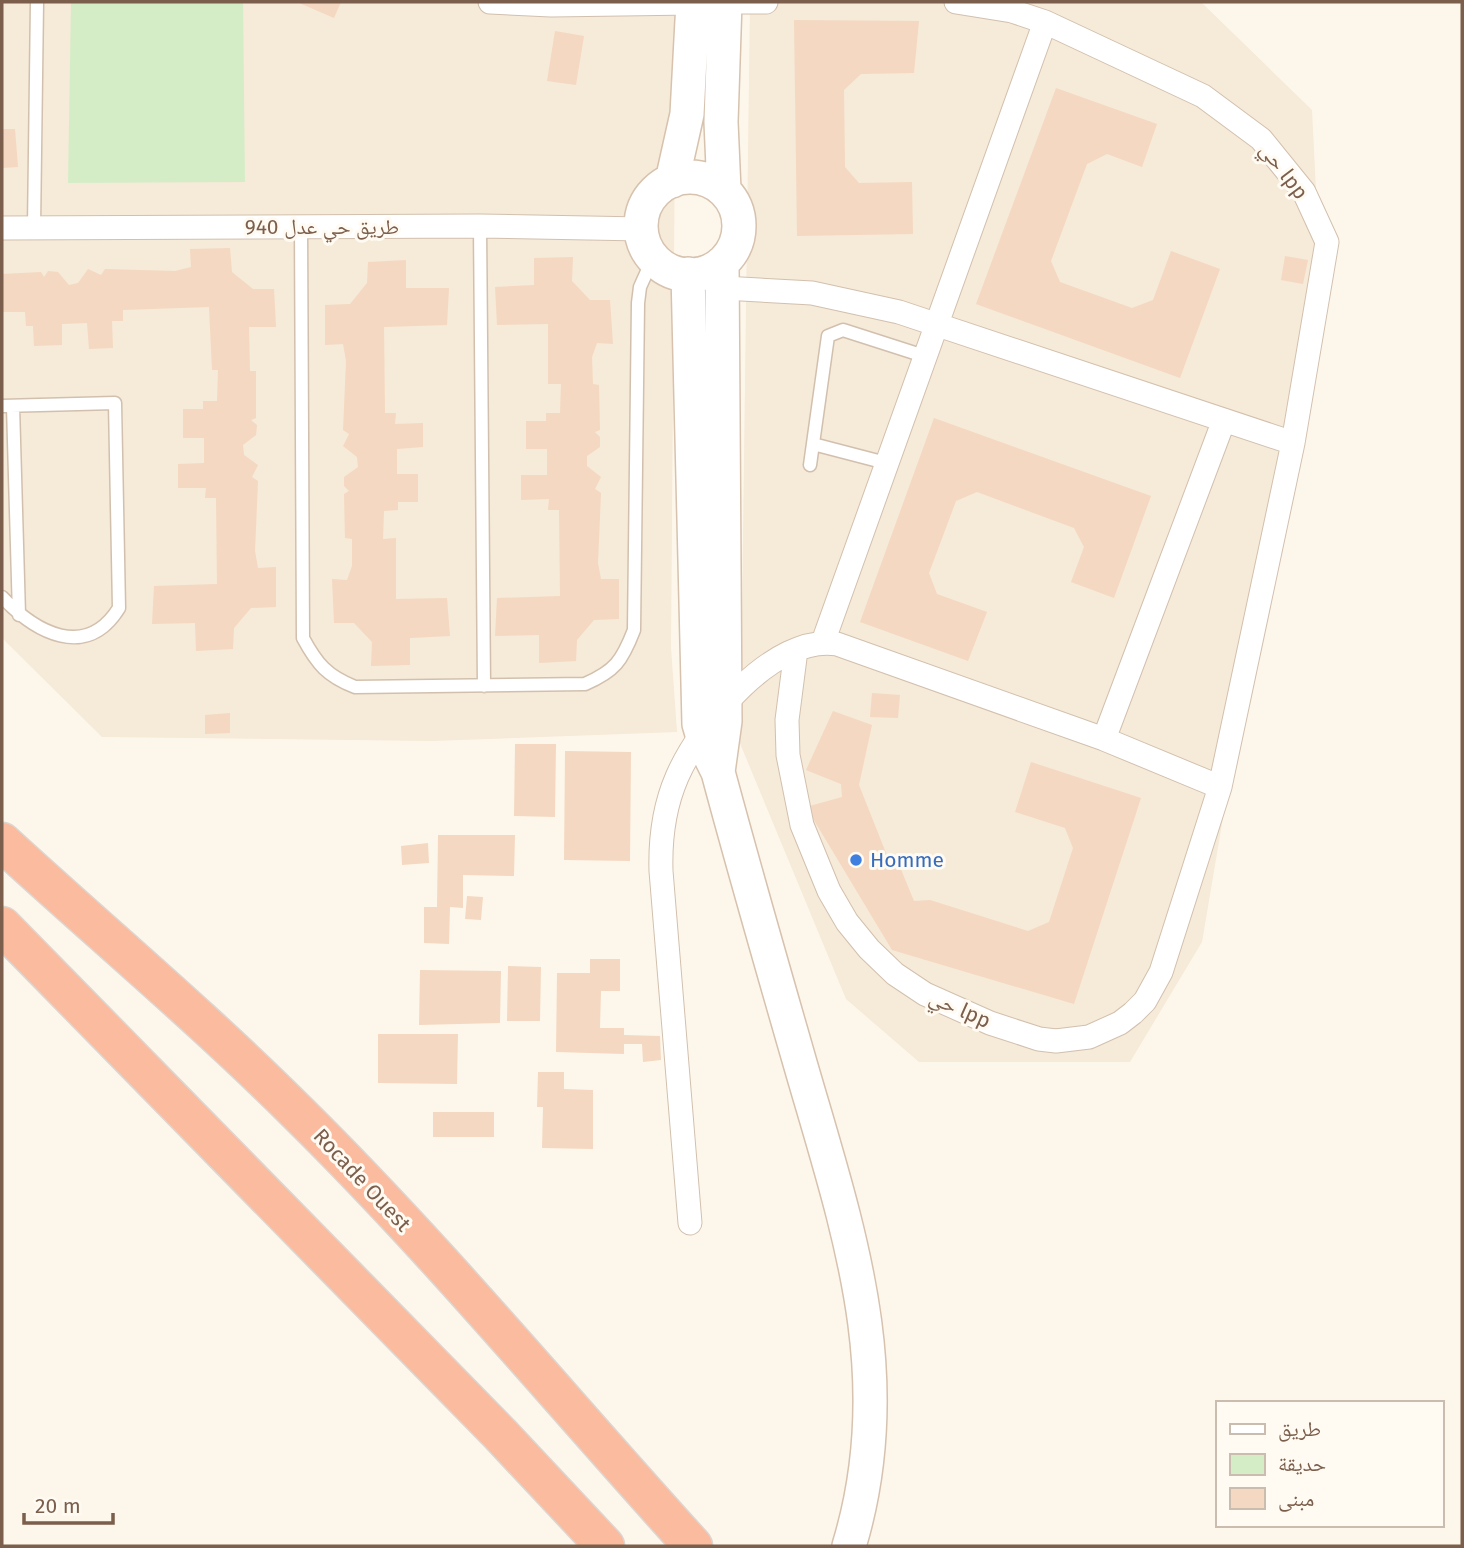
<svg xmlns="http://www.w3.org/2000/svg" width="1464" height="1548" viewBox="0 0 1464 1548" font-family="'Fira Sans','Noto Naskh Arabic',sans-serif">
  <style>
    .residential { fill: #f6ead8 }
    .green { fill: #d5edc7 }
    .building { fill: #f4d8c1 }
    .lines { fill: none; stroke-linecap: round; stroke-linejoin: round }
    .lane-casing { stroke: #d2c0ae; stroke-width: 15 }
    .street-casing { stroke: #d2c0ae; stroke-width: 25 }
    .secondary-casing { stroke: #d7c2ae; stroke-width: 36 }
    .highway-casing { stroke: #ddd5d0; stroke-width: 41 }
    .lane { stroke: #fff; stroke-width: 12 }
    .street { stroke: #fff; stroke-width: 23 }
    .secondary { stroke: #fff; stroke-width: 33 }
    .highway { stroke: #fabb9f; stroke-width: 38 }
    .shop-dot { fill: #3f7fe0; stroke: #fffaf2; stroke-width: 2.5 }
    .labels { text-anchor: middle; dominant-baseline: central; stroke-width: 6; stroke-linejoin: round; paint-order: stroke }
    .street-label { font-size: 21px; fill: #7b5e4b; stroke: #fffaf2 }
    .shop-label { font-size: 21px; fill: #366cbe; stroke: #fffaf2; text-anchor: start }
  </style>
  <rect width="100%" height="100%" fill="#fdf7eb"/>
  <!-- residential -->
  <path class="residential" d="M 2,2 L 676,2 L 671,648 L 677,732 L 432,741 L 102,737 L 2,638 Z
    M 750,2 L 1201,2 L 1312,110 L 1319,251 L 1202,942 L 1130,1062 L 919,1062 L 846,999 L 734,729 L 741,688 Z"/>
  <!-- green -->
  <path class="green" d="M 71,2 L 243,2 L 245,182 L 68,183 Z"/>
  <!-- building -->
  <path class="building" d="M 297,2 L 341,2 L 334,18 Z
    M 794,20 L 919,21 L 914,73 L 861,74 L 844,90 L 845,167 L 859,183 L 912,182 L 913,234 L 797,236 Z
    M 555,31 L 584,36 L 576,85 L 547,81 Z
    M 1056,88 L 1157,124 L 1142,167 L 1107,154 L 1087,164 L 1051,261 L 1060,282 L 1132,308 L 1153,300 L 1171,251 L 1220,269 L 1180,378 L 976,304 Z
    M 2,129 L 15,129 L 18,167 L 2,168 Z
    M 230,248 L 232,272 L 253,289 L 274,289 L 276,327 L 249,327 L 250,371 L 256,371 L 256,418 L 251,420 L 257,425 L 256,435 L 243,445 L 244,455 L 258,465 L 252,477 L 258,481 L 255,551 L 258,568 L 276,567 L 276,607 L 251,608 L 234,628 L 233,649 L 196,651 L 195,623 L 152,624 L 154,586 L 217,584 L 216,498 L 205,498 L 206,488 L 178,488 L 178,464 L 204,463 L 204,438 L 183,438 L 183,409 L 203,409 L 203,401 L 217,401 L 218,370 L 212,370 L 209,307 L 123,310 L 123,321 L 112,321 L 113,348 L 89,349 L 87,323 L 62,324 L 62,345 L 34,346 L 33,326 L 26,326 L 25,312 L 2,312 L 2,274 L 41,272 L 44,277 L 48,271 L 58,272 L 69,285 L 78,283 L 88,269 L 101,275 L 105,269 L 175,271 L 191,267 L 190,249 Z
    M 1285,256 L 1308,260 L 1303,284 L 1281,280 Z
    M 573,257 L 572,281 L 590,300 L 610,300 L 613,344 L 597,343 L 592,357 L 593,384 L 599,385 L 600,430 L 595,432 L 600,437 L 600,447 L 587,456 L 587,466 L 601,477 L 595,489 L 601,493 L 598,563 L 601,579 L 619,579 L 619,619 L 594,620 L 577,640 L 576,661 L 539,663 L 539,635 L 495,636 L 497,598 L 560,596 L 559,510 L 548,510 L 549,499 L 521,500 L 521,475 L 547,475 L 547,449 L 526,449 L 526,421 L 546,421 L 546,413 L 560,413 L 561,384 L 548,384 L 548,324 L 497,325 L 495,287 L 534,285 L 534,258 Z
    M 406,260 L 406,288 L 449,288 L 447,325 L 384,327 L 385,413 L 396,413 L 395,424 L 423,423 L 423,447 L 397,449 L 397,474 L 418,474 L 418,502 L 398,502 L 398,510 L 384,511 L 383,539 L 396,538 L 396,599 L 447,598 L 450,636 L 410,638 L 410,665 L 371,666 L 372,642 L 354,623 L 334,623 L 332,579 L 347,580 L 352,566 L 352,539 L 345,538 L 344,494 L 349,491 L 344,486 L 344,477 L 358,467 L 357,457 L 343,446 L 349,434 L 343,430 L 346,361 L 343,344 L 325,345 L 325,305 L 350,304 L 367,283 L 368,262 Z
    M 934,418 L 1151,496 L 1114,598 L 1071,582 L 1084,547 L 1074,528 L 977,492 L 956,501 L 929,573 L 937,594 L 987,612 L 968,661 L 860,622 Z
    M 872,693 L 900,695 L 898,718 L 870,717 Z
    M 833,711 L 872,725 L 859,785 L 890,863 L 900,867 L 914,901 L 930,900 L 1028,931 L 1049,922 L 1073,848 L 1065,828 L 1015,812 L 1031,762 L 1141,798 L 1074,1004 L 892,950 L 806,807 L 842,797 L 841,784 L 806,770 Z
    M 230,713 L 230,733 L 205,734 L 205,715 Z
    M 515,744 L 556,744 L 555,817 L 514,816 Z
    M 565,751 L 631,752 L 630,861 L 564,860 Z
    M 438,835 L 515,835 L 514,876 L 463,875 L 463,908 L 450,907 L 449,944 L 424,943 L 424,907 L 437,907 Z
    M 428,843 L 429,863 L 402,865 L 401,846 Z
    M 467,896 L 483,897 L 481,920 L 465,919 Z
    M 590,959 L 620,959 L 620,991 L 601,991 L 600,1028 L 624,1028 L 624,1035 L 660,1036 L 661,1060 L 643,1062 L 642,1044 L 624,1044 L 624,1054 L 556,1052 L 557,973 L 590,973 Z
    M 508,966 L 541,967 L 540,1021 L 507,1021 Z
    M 420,970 L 501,971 L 500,1023 L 419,1025 Z
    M 378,1034 L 458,1034 L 457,1084 L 378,1083 Z
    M 538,1072 L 564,1072 L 564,1089 L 593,1090 L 593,1149 L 542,1148 L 543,1107 L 537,1107 Z
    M 433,1112 L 494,1112 L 494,1137 L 433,1137 Z"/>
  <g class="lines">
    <defs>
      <path id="lane" d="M 480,226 L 484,686
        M 34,227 L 37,2
        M 301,227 L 303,638 C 317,664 327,676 355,687 L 585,684 C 615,671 622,661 634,630 L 638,303 L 640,287 L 653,258
        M 2,406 L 115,403 L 119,608 C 86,661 35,632 2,597
        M 13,406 L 19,615
        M 813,444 L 886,463
        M 810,465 L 828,336 L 843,330 L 924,356"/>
      <path id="street" d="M 490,2 L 551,5 L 693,3
        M 724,2 L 766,2
        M 2,228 L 480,226 L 642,229
        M 723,288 L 812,293 L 899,312 L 1293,443
        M 823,642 L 1045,22
        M 796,650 L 787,720 L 788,755 L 802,825 L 829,891 L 847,922 L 869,949 L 895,974 L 925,994 L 990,1023 L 1039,1039 L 1056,1041 L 1089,1037 L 1120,1023 L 1133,1013 L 1145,1001 L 1161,972 L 1220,787 L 1293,443 L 1327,242 L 1304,192 L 1261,139 L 1203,96 L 1045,22 L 1012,11 L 956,2
        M 1104,739 L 1224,420
        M 690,1223 L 661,871 C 660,838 664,807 677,777 C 700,724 773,634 837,644 L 1104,739 L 1220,787"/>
      <path id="secondary" d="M641 226a49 49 0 1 1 98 0a49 49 0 1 1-98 0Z
        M 672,181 L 687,114 L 693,2
        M 724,190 L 721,122 L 725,2
        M 688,274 L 699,724 L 706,748 L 718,772 C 744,869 772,966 800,1063 C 847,1226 901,1375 849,1546
        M 718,772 L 725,721 L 722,263"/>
      <path id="highway" d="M 2,842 C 100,932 204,1019 298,1113 C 437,1250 562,1402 693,1546
        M 2,926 L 500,1434 L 605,1546"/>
    </defs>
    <!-- lane casing -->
    <use href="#lane" class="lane-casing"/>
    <!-- street casing -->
    <use href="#street" class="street-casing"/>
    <!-- secondary casing -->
    <use href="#secondary" class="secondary-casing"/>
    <!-- highway casing -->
    <use href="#highway" class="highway-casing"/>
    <!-- lane -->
    <use href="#lane" class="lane"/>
    <!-- street -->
    <use href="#street" class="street"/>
    <!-- secondary -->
    <use href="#secondary" class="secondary"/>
    <!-- highway -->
    <use href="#highway" class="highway"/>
  </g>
  <!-- markers -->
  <circle class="shop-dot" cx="856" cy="860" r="7"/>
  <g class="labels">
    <!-- street labels -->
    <g class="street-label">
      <text transform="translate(1284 171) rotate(53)">حي lpp</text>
      <text x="322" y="227">طريق حي عدل 940</text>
      <text transform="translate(960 1009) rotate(24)">حي lpp</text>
      <text transform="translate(362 1180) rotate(47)">Rocade Ouest</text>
    </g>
    <!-- shop labels -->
    <g class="shop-label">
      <text x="870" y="860">Homme</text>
    </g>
  </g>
  <!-- border -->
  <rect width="1464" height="1548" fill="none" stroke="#7b5e4b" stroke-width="7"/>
  <!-- legend -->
  <rect x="1216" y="1401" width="228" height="126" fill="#fffaf2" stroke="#cabcaf" stroke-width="2"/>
  <rect x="1230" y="1424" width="35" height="10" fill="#ffffff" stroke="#cabcaf" stroke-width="2"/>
  <text x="1278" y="1436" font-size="21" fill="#7b5e4b">طريق</text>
  <rect x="1230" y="1454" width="35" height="21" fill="#d5edc7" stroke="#cabcaf" stroke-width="2"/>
  <text x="1278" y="1471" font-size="21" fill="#7b5e4b">حديقة</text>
  <rect x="1230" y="1488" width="35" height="21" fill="#f4d8c1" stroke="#cabcaf" stroke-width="2"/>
  <text x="1278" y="1506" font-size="21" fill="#7b5e4b">مبنى</text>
  <!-- scale -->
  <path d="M24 1513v10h89v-10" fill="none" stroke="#7b5e4b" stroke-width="3.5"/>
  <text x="35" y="1513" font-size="21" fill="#7b5e4b" stroke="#fffaf2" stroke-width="5" paint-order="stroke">20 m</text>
</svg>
